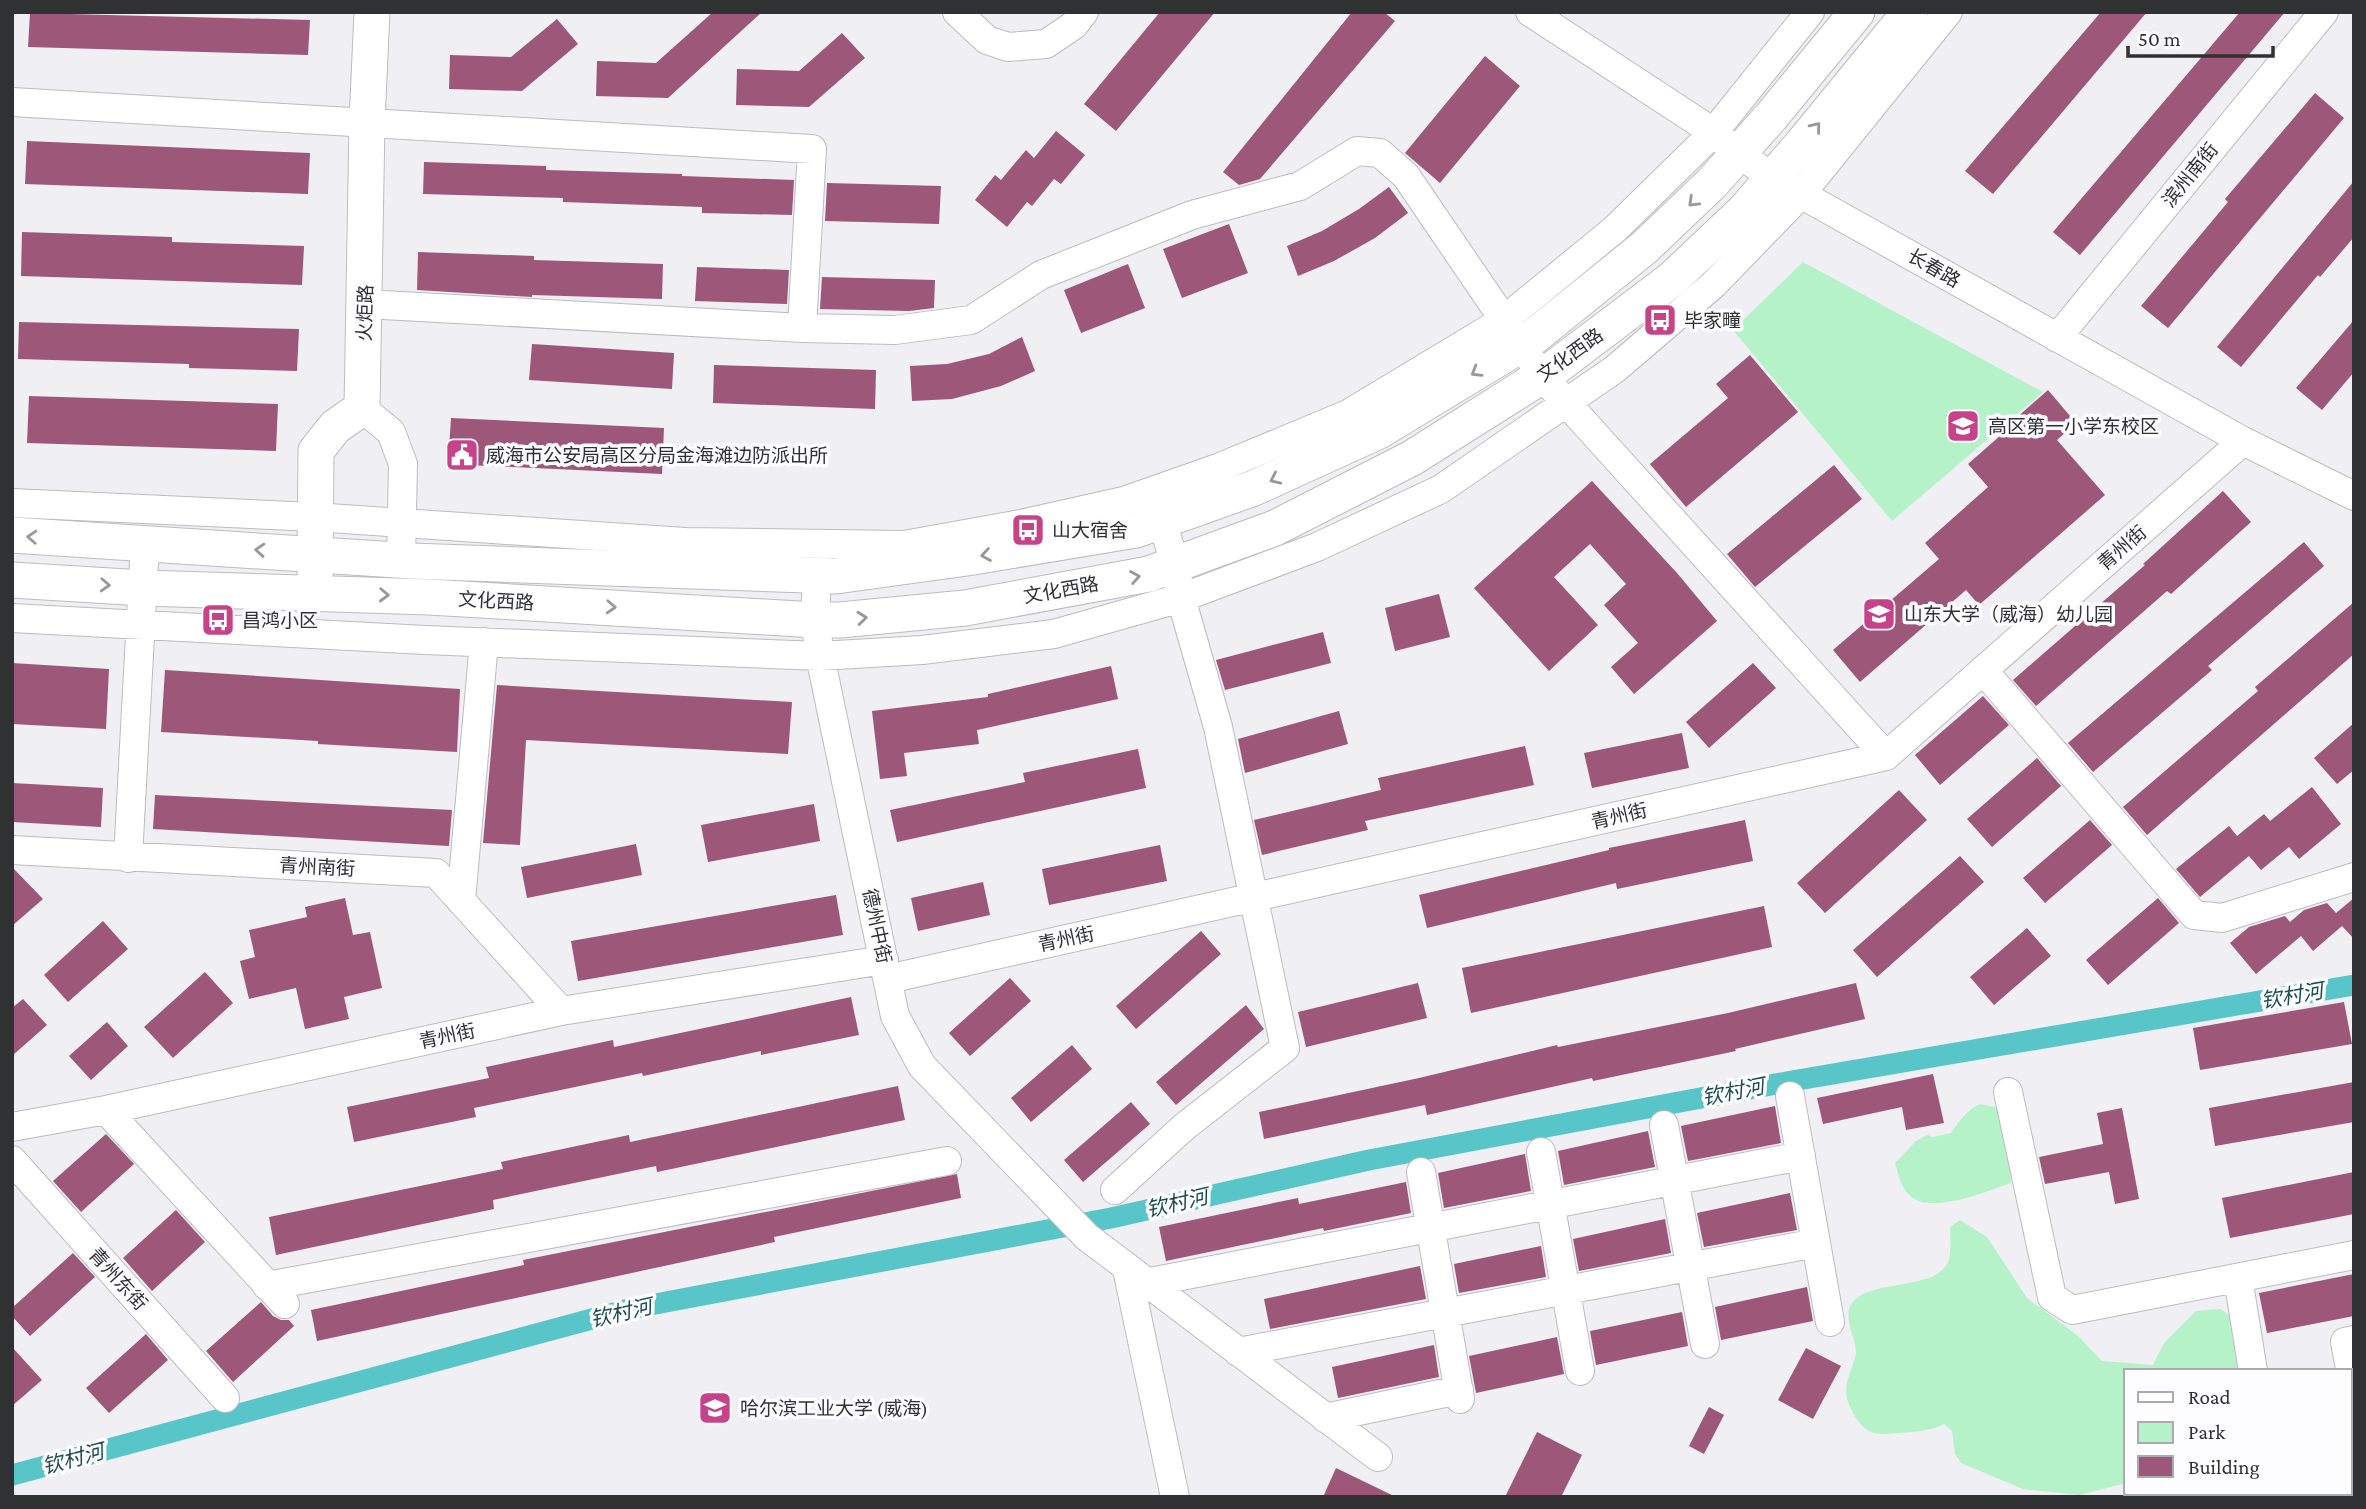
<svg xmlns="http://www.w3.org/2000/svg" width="2366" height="1509" viewBox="0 0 2366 1509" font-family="'Crimson Pro','Noto Sans SC',serif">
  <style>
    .green { fill: #b6f2c8 }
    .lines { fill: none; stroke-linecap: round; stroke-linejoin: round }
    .canal { stroke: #58c6c9; stroke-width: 21 }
    .building { fill: #9c5779 }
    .minor-casing { stroke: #bbbcc0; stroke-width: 30 }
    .major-casing { stroke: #bbbcc0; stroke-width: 37 }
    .minor { stroke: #fff; stroke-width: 28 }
    .major { stroke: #fff; stroke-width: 35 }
    .oneway { stroke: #989898 }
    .labels { text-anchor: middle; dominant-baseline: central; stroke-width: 7; stroke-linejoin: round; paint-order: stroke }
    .street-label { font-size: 19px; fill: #303132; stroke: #fdfdff }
    .poi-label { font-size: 19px; fill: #303132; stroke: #fdfdff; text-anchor: start }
    .water-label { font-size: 21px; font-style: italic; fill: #1b4c4e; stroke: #fdfdff }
  </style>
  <rect width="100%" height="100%" fill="#efeff4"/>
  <!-- green -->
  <path class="green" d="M 1803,262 L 2043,392 L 1892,521 L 1733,330 Z
    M 1980,1104 L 1999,1108 L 2009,1142 L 2011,1183 C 1988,1191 1935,1213 1913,1198 C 1901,1190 1899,1176 1895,1163 L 1916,1141 L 1927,1135 L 1933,1137 L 1951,1133 C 1958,1122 1968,1109 1980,1104 Z
    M 1960,1220 L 1987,1237 L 2027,1298 L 2077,1335 L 2102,1361 L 2153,1365 L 2164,1343 L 2196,1311 L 2220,1309 L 2240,1322 L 2248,1371 L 2126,1371 L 2126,1483 L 2079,1495 L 2023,1489 L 1961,1463 L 1955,1454 L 1952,1431 L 1944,1424 C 1927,1433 1906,1432 1886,1434 C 1869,1435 1861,1427 1853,1413 C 1843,1394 1845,1386 1852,1367 C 1853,1363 1856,1357 1856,1352 C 1856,1338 1846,1325 1849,1310 C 1858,1277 1931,1293 1947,1264 C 1952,1255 1950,1237 1950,1227 Z"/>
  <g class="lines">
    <!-- canal -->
    <path class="canal" d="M 12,1475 L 629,1309 L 1111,1218 L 1369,1160 L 1792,1081 L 2354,985"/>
  </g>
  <!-- building -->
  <path class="building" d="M 713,12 L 762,12 L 668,98 L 596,96 L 597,61 L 656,63 Z
    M 1160,12 L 1215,12 L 1116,131 L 1084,104 Z
    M 1352,12 L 1384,12 L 1395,21 L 1260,179 L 1239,185 L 1223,172 Z
    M 2101,12 L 2147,12 L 1993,194 L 1965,171 Z
    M 2240,12 L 2285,12 L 2080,255 L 2053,232 Z
    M 30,13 L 310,20 L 308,55 L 28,47 Z
    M 557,19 L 578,44 L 522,91 L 449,89 L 450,55 L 511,57 Z
    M 842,33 L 865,58 L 809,107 L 736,105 L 737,69 L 799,71 Z
    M 1485,56 L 1520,86 L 1440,183 L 1405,153 Z
    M 2315,93 L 2344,118 L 2168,328 L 2141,306 L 2228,202 L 2225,199 Z
    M 1056,131 L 1085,155 L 1061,184 L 1054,179 L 1032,206 L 1027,202 L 1007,227 L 975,200 L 995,175 L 1001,180 L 1026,150 L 1034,158 Z
    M 27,141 L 310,153 L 308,194 L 25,184 Z
    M 424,162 L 546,166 L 546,170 L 682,174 L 682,176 L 794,180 L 792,215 L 702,213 L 702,207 L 563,202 L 563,198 L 423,194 Z
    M 2354,181 L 2354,237 L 2320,277 L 2318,275 L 2241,367 L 2217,347 Z
    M 827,183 L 941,186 L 939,224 L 825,221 Z
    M 1389,187 L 1408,213 L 1375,238 L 1334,261 L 1298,276 L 1287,246 L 1322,231 L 1359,209 Z
    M 1229,224 L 1248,273 L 1182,298 L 1163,249 Z
    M 22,232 L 172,237 L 172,242 L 304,246 L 302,285 L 21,276 Z
    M 418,252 L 534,256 L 534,260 L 663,264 L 662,299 L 532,295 L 532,297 L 417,290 Z
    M 1128,264 L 1145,308 L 1081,333 L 1064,290 Z
    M 697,267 L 789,270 L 787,304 L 695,301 Z
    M 822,277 L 935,280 L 934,308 L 909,311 L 820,309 Z
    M 2354,320 L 2354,372 L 2322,410 L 2296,388 Z
    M 19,322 L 299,329 L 297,371 L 189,368 L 189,364 L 18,359 Z
    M 1022,337 L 1035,371 L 1001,386 L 952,399 L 912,401 L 910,366 L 947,364 L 989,354 Z
    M 532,344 L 674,353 L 672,389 L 529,380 Z
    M 1750,355 L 1798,412 L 1686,507 L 1650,464 L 1728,398 L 1716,384 Z
    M 714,365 L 876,370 L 875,409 L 713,403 Z
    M 2048,390 L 2076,423 L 2057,440 L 2105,495 L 1979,605 L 1966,590 L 1860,682 L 1833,650 L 1939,559 L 1925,543 L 1988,487 L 1968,464 L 2017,421 L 2015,419 Z
    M 29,396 L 278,404 L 276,451 L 27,443 Z
    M 451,418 L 664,428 L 662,474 L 448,464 Z
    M 1834,465 L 1862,499 L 1755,587 L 1727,554 Z
    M 1592,481 L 1677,573 L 1717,621 L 1634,694 L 1611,667 L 1638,643 L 1604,605 L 1626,584 L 1590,544 L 1554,577 L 1598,625 L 1549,671 L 1474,588 Z
    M 2223,491 L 2251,522 L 2171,594 L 2167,591 L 2036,706 L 2013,680 L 2145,565 L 2143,564 Z
    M 2304,542 L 2324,566 L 2208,666 L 2212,670 L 2093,772 L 2068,743 Z
    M 1439,594 L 1450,637 L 1395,651 L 1385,608 Z
    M 2354,602 L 2354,654 L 2147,835 L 2123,807 L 2258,691 L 2255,687 Z
    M 1323,632 L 1331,663 L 1225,690 L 1216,660 Z
    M 12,663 L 109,669 L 106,729 L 12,724 Z
    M 1753,663 L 1776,688 L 1709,748 L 1686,722 Z
    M 1111,666 L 1118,699 L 977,730 L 979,744 L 904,753 L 907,776 L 880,779 L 872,711 L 988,697 L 988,694 Z
    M 165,670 L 460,689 L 457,752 L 318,744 L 318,741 L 161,732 Z
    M 497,685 L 792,702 L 788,754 L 526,740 L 520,845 L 483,843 Z
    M 1983,696 L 2009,725 L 1940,785 L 1915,755 Z
    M 1339,711 L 1348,744 L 1245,773 L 1238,739 Z
    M 2354,723 L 2354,770 L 2337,784 L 2314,758 Z
    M 1682,733 L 1689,768 L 1592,788 L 1584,753 Z
    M 1525,746 L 1534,785 L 1365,821 L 1368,830 L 1262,855 L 1254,820 L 1381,790 L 1378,778 Z
    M 1138,749 L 1146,788 L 897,842 L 890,810 L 1025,782 L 1023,773 Z
    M 2037,758 L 2061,786 L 1992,847 L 1967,819 Z
    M 12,783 L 103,788 L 101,827 L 12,822 Z
    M 2312,787 L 2341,824 L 2299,859 L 2289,847 L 2261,870 L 2249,856 L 2200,897 L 2176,869 L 2229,826 L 2237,836 L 2264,814 L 2270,821 Z
    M 1899,790 L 1927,820 L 1825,913 L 1797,883 Z
    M 155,795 L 452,810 L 449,846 L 153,829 Z
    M 814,804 L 820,841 L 708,862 L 701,825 Z
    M 1745,820 L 1753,861 L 1617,889 L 1616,883 L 1427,928 L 1419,895 L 1609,850 L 1609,848 Z
    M 2090,820 L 2112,845 L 2045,903 L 2023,878 Z
    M 636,844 L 642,875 L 527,898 L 521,867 Z
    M 1160,845 L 1167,881 L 1049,905 L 1042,869 Z
    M 1960,856 L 1984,882 L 1877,977 L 1853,950 Z
    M 12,867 L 43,899 L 12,926 Z
    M 983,882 L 990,915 L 918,931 L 911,898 Z
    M 836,895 L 843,935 L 578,981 L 571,941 Z
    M 345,898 L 353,935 L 370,932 L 382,988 L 344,997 L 349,1019 L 305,1029 L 296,988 L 249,999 L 240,961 L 255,957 L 249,930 L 307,917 L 305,907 Z
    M 2158,898 L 2179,923 L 2108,985 L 2086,960 Z
    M 2354,898 L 2354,939 L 2342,926 L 2313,951 L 2301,936 L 2256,974 L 2230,943 L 2249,927 L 2285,916 L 2290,922 L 2304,910 L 2327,903 L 2336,913 Z
    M 1764,906 L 1772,947 L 1471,1013 L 1462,968 Z
    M 103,921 L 128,949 L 68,1002 L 44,975 Z
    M 2027,928 L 2051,956 L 1994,1005 L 1970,977 Z
    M 1201,931 L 1221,954 L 1136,1029 L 1116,1006 Z
    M 205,972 L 233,1003 L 173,1058 L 144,1027 Z
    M 1010,978 L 1031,1001 L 970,1056 L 949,1033 Z
    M 1418,983 L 1427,1018 L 1306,1047 L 1298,1012 Z
    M 1856,983 L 1865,1019 L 1735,1049 L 1736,1051 L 1593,1081 L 1592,1078 L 1427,1115 L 1425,1105 L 1264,1139 L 1259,1112 L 1419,1078 L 1557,1045 L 1558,1047 L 1728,1013 Z
    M 851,997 L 859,1035 L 761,1055 L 761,1051 L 643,1076 L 642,1073 L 474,1108 L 476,1117 L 354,1142 L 347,1107 L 489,1078 L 486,1067 L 613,1040 L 614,1047 Z
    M 23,999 L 47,1025 L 12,1056 L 12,1008 Z
    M 2344,1002 L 2352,1044 L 2200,1070 L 2193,1028 Z
    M 1246,1005 L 1264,1029 L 1176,1105 L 1156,1082 Z
    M 107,1022 L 128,1046 L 91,1080 L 69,1056 Z
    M 1072,1045 L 1092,1069 L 1031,1122 L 1011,1098 Z
    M 1933,1074 L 1944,1123 L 1906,1130 L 1902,1107 L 1823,1124 L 1817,1098 Z
    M 2354,1082 L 2354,1122 L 2215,1146 L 2209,1108 Z
    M 898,1086 L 905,1120 L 657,1172 L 656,1166 L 493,1200 L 494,1209 L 276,1255 L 269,1217 L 503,1169 L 501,1162 L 629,1135 L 630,1142 Z
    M 1131,1102 L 1150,1124 L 1083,1182 L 1064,1160 Z
    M 1775,1106 L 1781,1143 L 1688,1161 L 1681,1126 Z
    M 2122,1108 L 2139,1199 L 2115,1204 L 2109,1172 L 2045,1184 L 2039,1157 L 2103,1144 L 2097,1113 Z
    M 1648,1131 L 1655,1167 L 1564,1185 L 1558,1151 Z
    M 106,1134 L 134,1164 L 81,1212 L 53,1181 Z
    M 1525,1154 L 1531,1191 L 1444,1208 L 1438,1173 Z
    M 2354,1172 L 2354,1214 L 2230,1238 L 2222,1198 Z
    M 957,1174 L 961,1198 L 774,1237 L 775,1242 L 317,1341 L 311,1310 L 524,1265 L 523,1260 Z
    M 1406,1182 L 1411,1213 L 1324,1231 L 1323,1228 L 1166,1261 L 1159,1227 L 1298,1198 L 1299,1204 Z
    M 1790,1193 L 1797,1230 L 1704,1247 L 1697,1213 Z
    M 176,1210 L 205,1242 L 152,1291 L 123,1258 Z
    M 1665,1219 L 1671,1253 L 1579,1271 L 1573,1239 Z
    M 1541,1246 L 1546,1277 L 1459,1293 L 1454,1264 Z
    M 73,1253 L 95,1277 L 30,1336 L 12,1316 L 12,1308 Z
    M 1420,1266 L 1426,1299 L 1270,1329 L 1264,1299 Z
    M 2354,1274 L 2354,1316 L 2267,1333 L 2259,1293 Z
    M 1807,1287 L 1813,1321 L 1721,1340 L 1715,1307 Z
    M 261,1302 L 273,1316 L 281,1320 L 289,1320 L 294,1326 L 233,1382 L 206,1351 Z
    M 1682,1312 L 1688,1346 L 1596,1365 L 1590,1331 Z
    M 146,1334 L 168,1360 L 109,1413 L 86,1388 Z
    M 1557,1337 L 1564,1374 L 1476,1393 L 1469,1356 Z
    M 1434,1345 L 1439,1377 L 1338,1398 L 1332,1367 Z
    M 12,1347 L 42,1380 L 12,1406 Z
    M 1806,1348 L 1841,1366 L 1813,1419 L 1778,1400 Z
    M 1709,1407 L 1724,1415 L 1704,1454 L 1689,1446 Z
    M 1537,1432 L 1582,1455 L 1561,1497 L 1505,1497 Z
    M 1336,1468 L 1396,1497 L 1323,1497 Z"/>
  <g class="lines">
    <defs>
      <path id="minor" d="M 957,12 L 987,40 L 1008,47 L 1046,44 L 1074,25 L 1084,12
        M 1530,12 L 1701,124 L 1772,178 L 2243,441 L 2354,496
        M 12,102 L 812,149 L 802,328
        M 365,304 L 802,328 L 895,330 L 971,320 L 1041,275 L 1192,215 L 1300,186 L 1357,151 L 1380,153 L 1406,176 L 1542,376 L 1886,756
        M 2057,338 L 2324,12
        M 362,408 L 391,432 L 403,464 L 401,560
        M 12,503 L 314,517 L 685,542 L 904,545 L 1021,524 L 1124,501 L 1218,468 L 1348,414 L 1504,320 L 1615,229 L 1713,133 L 1810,12
        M 817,575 L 815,620 L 820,656 L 895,1016 L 922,1066 L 1087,1237 L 1378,1457
        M 12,618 L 425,640 L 820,656 L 922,650 L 1054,634 L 1181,598 L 1317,547 L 1441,489 L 1615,369 L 1714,284 L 1801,194 L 1948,12
        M 1983,670 L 2194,915 L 2222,918 L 2354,877
        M 12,850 L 436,873 L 561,1011
        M 128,858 L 145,543
        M 461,901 L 484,642
        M 888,979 L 1886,756 L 2243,441
        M 2008,1092 L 2052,1297 L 2072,1310 L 2354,1255
        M 1790,1096 L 1830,1322
        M 106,1110 L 285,1304
        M 1664,1125 L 1705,1344
        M 12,1127 L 106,1110 L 561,1011 L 884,960
        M 1541,1152 L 1580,1371
        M 12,1160 L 225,1398
        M 1421,1172 L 1460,1399
        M 1115,1190 L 1184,1127 L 1285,1048 L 1218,727 L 1181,598 L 1175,564 L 1162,521
        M 1127,1269 L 1175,1497
        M 2238,1278 L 2253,1371
        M 1145,1283 L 1801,1156
        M 267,1286 L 947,1161
        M 2354,1340 L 2345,1342 L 2354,1389
        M 1238,1352 L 1816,1243
        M 1325,1418 L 1459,1390
        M 2353,1477 L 2354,1480
        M 2334,1497 L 2337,1493"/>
      <path id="major" d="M 12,535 L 412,561 L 836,576 L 967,558 L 1136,530 L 1254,488 L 1379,431 L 1532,338 L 1645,247 L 1712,183 L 1770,118 L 1857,12
        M 315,576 L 316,451 L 335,427 L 362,408 L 367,122 L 372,12
        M 12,580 L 143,588 L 429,597 L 815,620 L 840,620 L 965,608 L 1149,574 L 1275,528 L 1412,458 L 1553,369 L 1672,279 L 1744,211 L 1802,144 L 1910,12"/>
    </defs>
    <!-- minor casing -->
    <use href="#minor" class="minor-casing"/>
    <!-- major casing -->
    <use href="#major" class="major-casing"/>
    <!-- minor -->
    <use href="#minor" class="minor"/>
    <!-- major -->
    <use href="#major" class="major"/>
  </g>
  <!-- one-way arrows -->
  <defs><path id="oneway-chevron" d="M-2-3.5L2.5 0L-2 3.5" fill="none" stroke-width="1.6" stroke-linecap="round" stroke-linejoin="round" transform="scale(1.75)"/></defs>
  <g class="oneway">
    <use href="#oneway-chevron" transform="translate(1816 127) rotate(-51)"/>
    <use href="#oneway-chevron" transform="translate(1693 202) rotate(136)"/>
    <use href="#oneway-chevron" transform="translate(1476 372) rotate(149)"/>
    <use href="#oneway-chevron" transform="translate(1275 479) rotate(155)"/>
    <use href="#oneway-chevron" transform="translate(32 537) rotate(-177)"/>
    <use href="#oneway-chevron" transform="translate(260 550) rotate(-176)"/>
    <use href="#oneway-chevron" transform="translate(986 555) rotate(171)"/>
    <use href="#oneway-chevron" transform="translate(1135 577) rotate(-10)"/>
    <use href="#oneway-chevron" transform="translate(105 585) rotate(3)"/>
    <use href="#oneway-chevron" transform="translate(384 595) rotate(2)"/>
    <use href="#oneway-chevron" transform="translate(611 607) rotate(3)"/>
    <use href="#oneway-chevron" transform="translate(862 618) rotate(-6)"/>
  </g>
  <!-- icons -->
  <defs>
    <symbol id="bus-square" viewBox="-11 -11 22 22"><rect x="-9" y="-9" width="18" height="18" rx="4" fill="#c74389" stroke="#fdfdff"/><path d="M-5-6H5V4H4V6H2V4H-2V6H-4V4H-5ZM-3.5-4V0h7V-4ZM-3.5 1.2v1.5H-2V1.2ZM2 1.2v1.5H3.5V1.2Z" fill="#fff"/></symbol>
    <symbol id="school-square" viewBox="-11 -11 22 22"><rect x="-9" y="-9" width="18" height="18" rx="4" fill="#c74389" stroke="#fdfdff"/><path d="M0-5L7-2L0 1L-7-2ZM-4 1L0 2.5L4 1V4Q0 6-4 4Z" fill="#fff"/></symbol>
    <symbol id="civic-square" viewBox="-11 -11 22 22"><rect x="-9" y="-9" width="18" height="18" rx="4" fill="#c74389" stroke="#fdfdff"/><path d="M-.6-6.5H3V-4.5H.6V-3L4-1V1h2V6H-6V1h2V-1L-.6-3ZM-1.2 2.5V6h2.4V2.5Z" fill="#fff"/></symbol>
    <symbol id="university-square" viewBox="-11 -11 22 22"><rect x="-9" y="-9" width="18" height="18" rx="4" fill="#c74389" stroke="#fdfdff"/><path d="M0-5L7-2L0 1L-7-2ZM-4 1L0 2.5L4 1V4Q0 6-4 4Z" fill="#fff"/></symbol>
  </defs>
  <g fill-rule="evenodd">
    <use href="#bus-square" x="1641" y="301" width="38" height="38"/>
    <use href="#school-square" x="1944" y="407" width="38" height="38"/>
    <use href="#civic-square" x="443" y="436" width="38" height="38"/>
    <use href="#bus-square" x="1009" y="511" width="38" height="38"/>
    <use href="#school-square" x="1860" y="595" width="38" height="38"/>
    <use href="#bus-square" x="199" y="601" width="38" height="38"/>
    <use href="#university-square" x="696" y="1389" width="38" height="38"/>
  </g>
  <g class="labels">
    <!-- street labels -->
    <g class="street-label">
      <text transform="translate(2190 175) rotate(-51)">滨州南街</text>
      <text transform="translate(1934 268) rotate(30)">长春路</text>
      <text transform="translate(365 313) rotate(-88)">火炬路</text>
      <text transform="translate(1570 355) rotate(-36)">文化西路</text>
      <text transform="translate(2122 548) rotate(-41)">青州街</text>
      <text transform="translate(1061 590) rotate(-10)">文化西路</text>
      <text transform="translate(496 601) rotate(3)">文化西路</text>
      <text transform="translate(1619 816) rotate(-13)">青州街</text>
      <text transform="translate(317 867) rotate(3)">青州南街</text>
      <text transform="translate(877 926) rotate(78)">德州中街</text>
      <text transform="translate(1066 939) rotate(-12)">青州街</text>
      <text transform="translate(447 1036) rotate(-12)">青州街</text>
      <text transform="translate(118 1279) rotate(48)">青州东街</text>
    </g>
    <!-- poi labels -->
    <g class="poi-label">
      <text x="1684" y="320">毕家疃</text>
      <text x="1988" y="426">高区第一小学东校区</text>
      <text x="486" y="455">威海市公安局高区分局金海滩边防派出所</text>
      <text x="1052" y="530">山大宿舍</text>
      <text x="1904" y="614">山东大学（威海）幼儿园</text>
      <text x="242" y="620">昌鸿小区</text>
      <text x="740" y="1408">哈尔滨工业大学 (威海)</text>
    </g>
    <!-- water labels -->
    <g class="water-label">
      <text transform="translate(2292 996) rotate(-10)">钦村河</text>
      <text transform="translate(1733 1092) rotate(-11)">钦村河</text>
      <text transform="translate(1177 1203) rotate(-13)">钦村河</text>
      <text transform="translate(621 1313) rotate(-13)">钦村河</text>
      <text transform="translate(73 1459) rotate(-15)">钦村河</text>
    </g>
  </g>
  <!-- border -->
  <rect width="2366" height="1509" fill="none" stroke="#303132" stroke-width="28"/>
  <!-- legend -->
  <rect x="2124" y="1369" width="228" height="126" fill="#fdfdff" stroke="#ababad" stroke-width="2"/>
  <rect x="2138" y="1392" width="35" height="10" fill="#ffffff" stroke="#ababad" stroke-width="2"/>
  <text x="2188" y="1404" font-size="21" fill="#303132">Road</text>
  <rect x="2138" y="1422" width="35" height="21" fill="#b6f2c8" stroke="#ababad" stroke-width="2"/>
  <text x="2188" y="1439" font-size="21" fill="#303132">Park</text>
  <rect x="2138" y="1456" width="35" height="21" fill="#9c5779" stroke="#ababad" stroke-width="2"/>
  <text x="2188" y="1474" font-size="21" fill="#303132">Building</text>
  <!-- scale -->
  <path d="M2128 46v10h145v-10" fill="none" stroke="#303132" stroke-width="3.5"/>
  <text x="2138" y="46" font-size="21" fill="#303132" stroke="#fdfdff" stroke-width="5" paint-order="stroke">50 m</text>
</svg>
